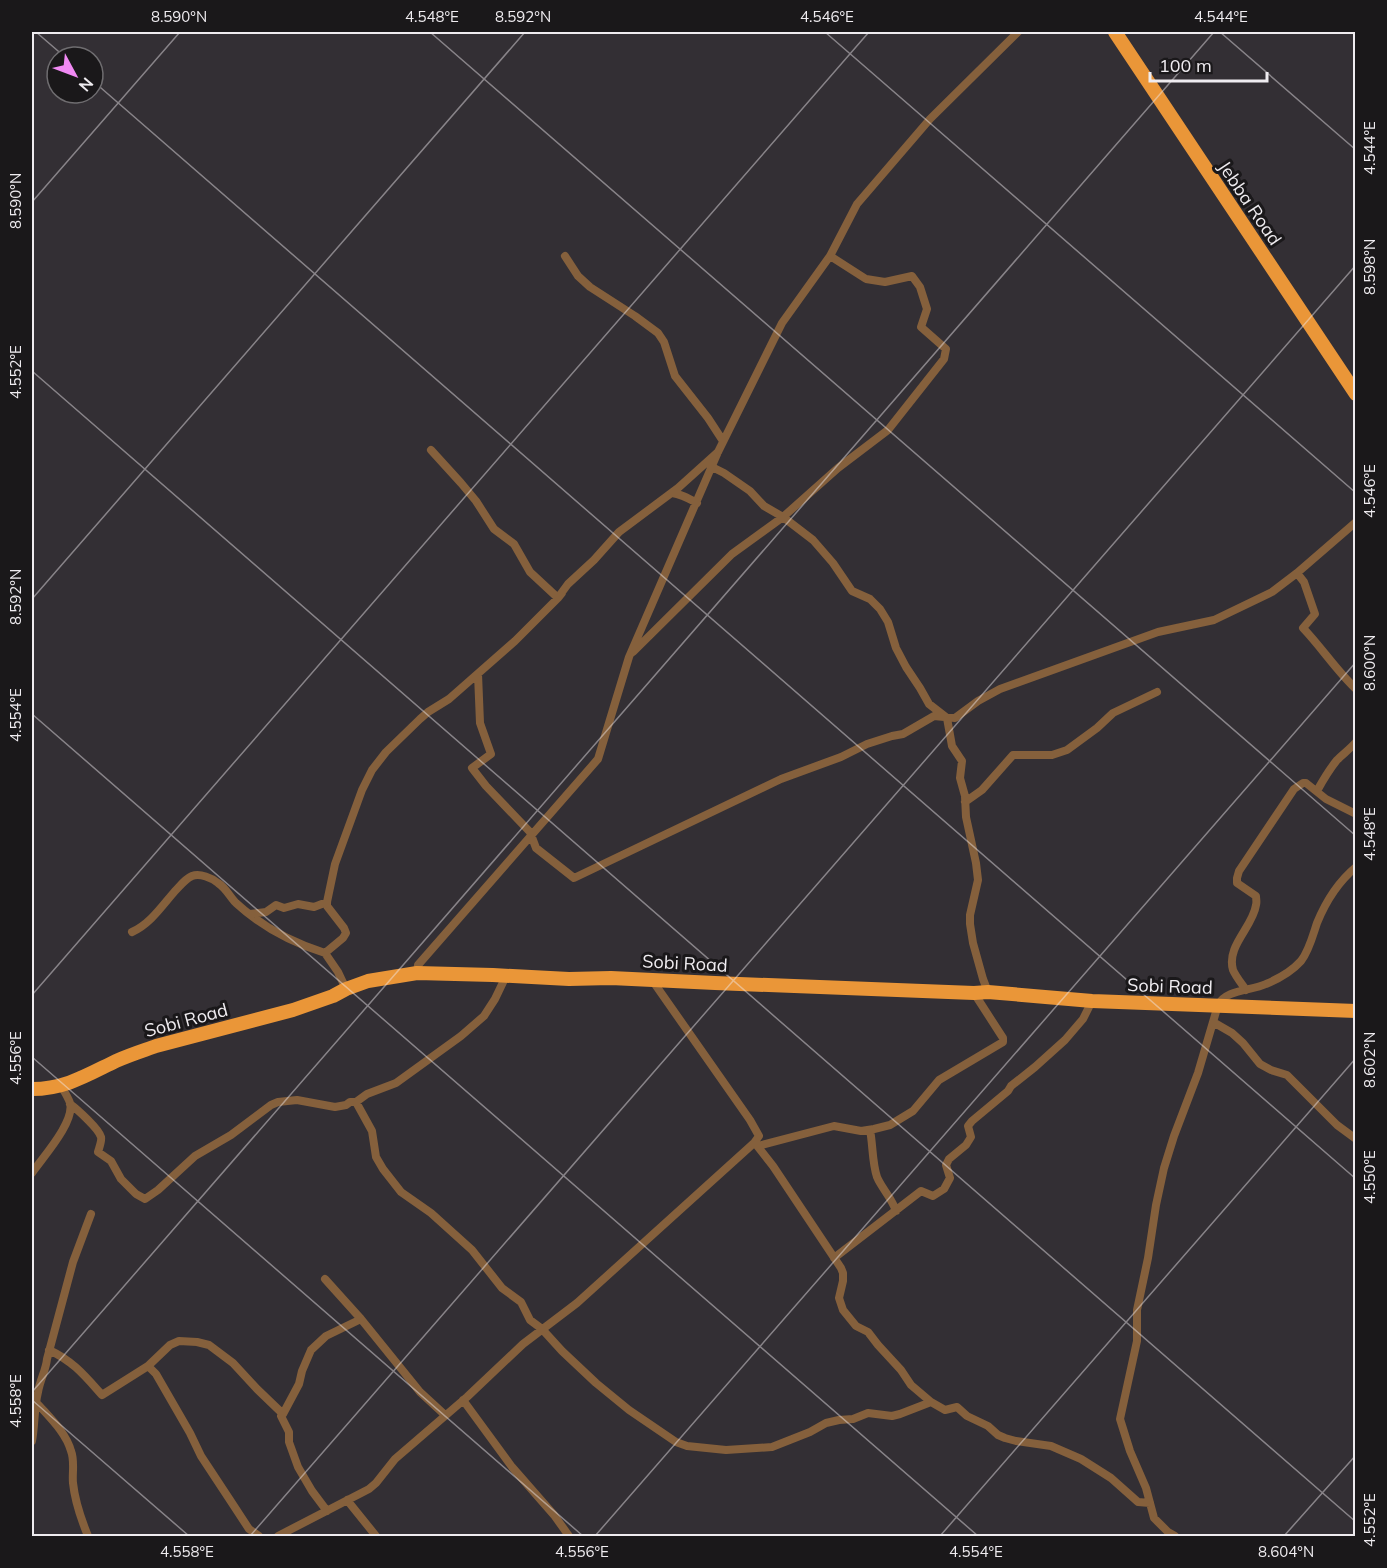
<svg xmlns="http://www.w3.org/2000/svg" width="1387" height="1568" viewBox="0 0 1387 1568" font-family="Mulish,sans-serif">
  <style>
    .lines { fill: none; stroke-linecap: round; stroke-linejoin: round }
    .minor { stroke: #85603c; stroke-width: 8 }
    .trunk { stroke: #ea9638; stroke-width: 14 }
    .ticks { fill: none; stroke: #efecf0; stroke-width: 1.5; stroke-opacity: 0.45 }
    .labels { text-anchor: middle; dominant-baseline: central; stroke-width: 6; stroke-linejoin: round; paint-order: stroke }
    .street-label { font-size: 18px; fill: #efecf0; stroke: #1a181a }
    .neatline { fill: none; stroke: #efecf0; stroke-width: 2 }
    .ticks-label { font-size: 15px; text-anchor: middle; fill: #efecf0 }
  </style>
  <rect width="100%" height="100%" fill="#332f34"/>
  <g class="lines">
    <!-- minor -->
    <path class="minor" d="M 565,256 L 578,276 L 590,287 L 635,316 L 658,333 L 664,342 L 675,376 L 708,418 L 723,441
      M 431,450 L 461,483 L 476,501 L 494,529 L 514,544 L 530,572 L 558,598 L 562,593
      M 712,467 L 724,473 L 750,491 L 764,506 L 783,517 L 813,540 L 833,563 L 852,591 L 870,599 L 880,609 L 888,622 L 896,648 L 906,667 L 920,688 L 929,704 L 947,718 L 952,746 L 962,761 L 960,778 L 965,796 L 966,817 L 976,863 L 978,880 L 970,915 L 970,924 L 973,943 L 983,979 L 988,992
      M 672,493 C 681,494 688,498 697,503
      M 1297,573 L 1304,582 L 1315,614 L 1303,628 C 1322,648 1336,670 1356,689
      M 633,652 L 732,554 L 783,517 L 838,468 L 888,430 L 944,359 L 946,349 L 921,327 L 927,309 L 920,287 L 912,276 L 885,282 L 866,279 L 830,256
      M 478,674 L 480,723 L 491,754 L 472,768 L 486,786 L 530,832 L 536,848 L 574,878 L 781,779 L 841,757 L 867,744 L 892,736 L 903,734 L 934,716 L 955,718 L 978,701 L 1000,689 L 1158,632 L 1214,620 L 1272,592 L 1297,573 L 1356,522
      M 1317,791 C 1323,780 1329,770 1337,760 C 1343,754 1350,749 1356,742
      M 965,802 L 982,790 L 1013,755 L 1052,755 L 1067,750 L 1097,728 L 1113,713 L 1157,692
      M 250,914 L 266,912 L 276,905 L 284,908 L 298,904 L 314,907 L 327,902
      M 132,932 C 150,924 162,906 175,891 C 180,886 185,879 192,876 C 200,873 212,878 218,883 C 226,888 230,897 236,903 C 261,926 293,943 325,953
      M 417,973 L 418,965 L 598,759 L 629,657 L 718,452 L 782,323 L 830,256 L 857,204 L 930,119 L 1018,32
      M 346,989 L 338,972 L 325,953 L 343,938 L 346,933 L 344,928 L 327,906 L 327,902 L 335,864 L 362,790 L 372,770 L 386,752 L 420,719 L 428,712 L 449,699 L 515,641 L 557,599 L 568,584 L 594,560 L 619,532 L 678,488 L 718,452
      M 1246,990 C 1242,984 1236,977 1233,970 C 1226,946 1253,927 1256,905 C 1257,902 1256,899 1256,896 L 1237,883 L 1237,878 L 1239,871 L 1294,789 L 1303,783 L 1306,783 L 1326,799 L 1356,814
      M 1213,1022 L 1232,1033 L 1243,1043 L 1260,1064 L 1271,1070 L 1287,1075 L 1337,1125 L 1356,1139
      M 356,1102 L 372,1131 L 376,1157 L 383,1169 L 401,1192 L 431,1213 L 472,1250 L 502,1288 L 521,1302 L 530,1320 L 542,1329 L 562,1351 L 596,1383 L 629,1410 L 676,1442 L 687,1446 L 726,1450 L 772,1447 L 810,1432 L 826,1423 L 839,1420 L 853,1419 L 868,1413 L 892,1416 L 900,1414 L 931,1402 L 945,1410 L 957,1407 L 967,1416 L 988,1426 L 998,1435 L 1005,1438 L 1016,1441 L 1051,1446 L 1081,1459 L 1111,1478 L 1138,1502 L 1150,1503
      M 70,1104 C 77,1109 99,1129 101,1137 C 102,1141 99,1148 98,1152 L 111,1161 L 121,1179 L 136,1194 L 145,1199 L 158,1190 L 195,1156 L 231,1135 L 271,1105 L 278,1102 L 297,1100 L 335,1107 L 346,1105 L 350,1102 L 356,1102 L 367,1094 L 396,1083 L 461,1036 L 484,1016 L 495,999 L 506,976
      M 870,1130 C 873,1145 872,1162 877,1177 C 882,1189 892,1198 896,1211
      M 755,1143 L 773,1166 L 841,1268 L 843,1273 L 843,1281 L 839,1298 L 843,1310 L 856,1326 L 868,1332 L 878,1345 L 901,1370 L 911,1385 L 931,1402
      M 758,1146 L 834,1126 L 861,1131 L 874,1129 L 890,1125 L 913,1111 L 939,1080 L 1003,1042 L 1003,1038 L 974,993
      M 32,1173 C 43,1157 75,1122 70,1103 C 68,1097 64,1091 61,1086
      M 834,1258 L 921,1191 L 933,1196 L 944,1189 L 950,1178 L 946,1165 L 949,1159 L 966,1145 L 971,1137 L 968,1126 L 972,1121 L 1008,1091 L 1011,1086 L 1035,1067 L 1065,1040 L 1083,1019 L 1092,1001
      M 325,1279 L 361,1319 L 420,1392 L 445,1415
      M 49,1350 C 73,1361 85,1376 102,1395 L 148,1366 L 156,1374 L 190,1433 L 201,1456 L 230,1500 L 249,1529 L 259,1536
      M 148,1366 L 170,1345 L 179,1341 L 197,1342 L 209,1345 L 233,1363 L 257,1389 L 283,1414 L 281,1416 L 289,1432 L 289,1442 L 298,1467 L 312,1491 L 327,1511
      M 463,1400 L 512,1467 L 554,1515 L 569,1536
      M 36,1402 C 48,1416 66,1432 71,1451 C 75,1461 72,1473 73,1483 C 75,1502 81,1519 88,1536
      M 283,1414 L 299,1384 L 302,1371 L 311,1350 L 326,1336 L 361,1319
      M 32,1441 C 35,1425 34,1408 38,1392 C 40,1380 46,1370 47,1359 L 73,1262 L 91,1214
      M 347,1500 L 376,1536
      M 278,1536 L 369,1489 L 376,1483 L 395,1459 L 467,1397 L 523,1344 L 577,1303 L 754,1143 L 759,1136 L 750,1120 L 652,980
      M 1175,1536 L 1168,1532 L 1154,1518 L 1146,1488 L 1130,1451 L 1120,1419 L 1137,1341 L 1137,1310 L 1148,1258 L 1156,1205 L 1164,1168 L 1174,1136 L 1198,1073 L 1218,1005 C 1226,989 1251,991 1266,984 C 1278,979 1292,971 1301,961 C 1309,951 1313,935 1317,923 C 1326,901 1338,882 1356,867"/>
    <!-- trunk -->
    <path class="trunk" d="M 1115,32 L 1356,394
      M 32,1089 C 65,1089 87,1075 116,1061 C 129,1055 142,1051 156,1046 L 293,1010 L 333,996 L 346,989 L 368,981 L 417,973 L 493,975 L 569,979 L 611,978 L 715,983 L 974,993 L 988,992 L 1092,1001 L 1356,1011"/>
  </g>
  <!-- ticks -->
  <path class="ticks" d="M 36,32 L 65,57M 430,32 L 1356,836M 825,32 L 1356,493M 1220,32 L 1356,150M 93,81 L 1356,1179M 32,202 L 180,32M 32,371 L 1356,1522M 32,599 L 525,32M 32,714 L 978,1536M 32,995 L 869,32M 32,1057 L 583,1536M 32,1392 L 1214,32M 32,1400 L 189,1536M 250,1536 L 1356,265M 595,1536 L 1356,662M 940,1536 L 1356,1058M 1284,1536 L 1356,1455"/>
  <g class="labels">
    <!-- street labels -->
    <g class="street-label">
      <text transform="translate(1250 203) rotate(56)">Jebba Road</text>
      <text transform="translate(685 963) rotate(3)">Sobi Road</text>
      <text transform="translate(1170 986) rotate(2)">Sobi Road</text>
      <text transform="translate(186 1020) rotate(-15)">Sobi Road</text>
    </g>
  </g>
  <!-- border -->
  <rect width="1387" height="1568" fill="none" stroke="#1a181a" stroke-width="66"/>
  <!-- north arrow -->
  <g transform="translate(75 75) rotate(131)"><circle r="28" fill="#1a181a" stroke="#6f6d70" stroke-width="1.5"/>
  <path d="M0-4.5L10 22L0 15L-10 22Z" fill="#f18af4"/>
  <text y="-9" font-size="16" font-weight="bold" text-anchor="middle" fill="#efecf0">N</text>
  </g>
  <!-- scale -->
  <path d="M1150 72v9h117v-9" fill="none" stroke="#efecf0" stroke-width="3"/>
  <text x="1159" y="72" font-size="18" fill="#efecf0" stroke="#1a181a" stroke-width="4.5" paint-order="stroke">100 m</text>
  <rect x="33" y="33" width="1321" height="1502" class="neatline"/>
  <g class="ticks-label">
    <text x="179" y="22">8.590°N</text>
    <text x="432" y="22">4.548°E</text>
    <text x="523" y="22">8.592°N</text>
    <text x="827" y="22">4.546°E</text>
    <text x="1221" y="22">4.544°E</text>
    <text transform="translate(1370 148) rotate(-90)" y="5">4.544°E</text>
    <text transform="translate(16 201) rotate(-90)" y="5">8.590°N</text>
    <text transform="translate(1370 267) rotate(-90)" y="5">8.598°N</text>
    <text transform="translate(16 372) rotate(-90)" y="5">4.552°E</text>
    <text transform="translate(1370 491) rotate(-90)" y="5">4.546°E</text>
    <text transform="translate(16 597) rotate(-90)" y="5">8.592°N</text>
    <text transform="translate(1370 663) rotate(-90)" y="5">8.600°N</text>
    <text transform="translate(16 715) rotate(-90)" y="5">4.554°E</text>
    <text transform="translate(1370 834) rotate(-90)" y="5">4.548°E</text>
    <text transform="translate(16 1058) rotate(-90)" y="5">4.556°E</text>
    <text transform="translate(1370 1060) rotate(-90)" y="5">8.602°N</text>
    <text transform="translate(1370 1177) rotate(-90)" y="5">4.550°E</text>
    <text transform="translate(16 1401) rotate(-90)" y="5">4.558°E</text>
    <text transform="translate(1370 1520) rotate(-90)" y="5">4.552°E</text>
    <text x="187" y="1557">4.558°E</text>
    <text x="582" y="1557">4.556°E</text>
    <text x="976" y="1557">4.554°E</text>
    <text x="1286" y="1557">8.604°N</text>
  </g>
</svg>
